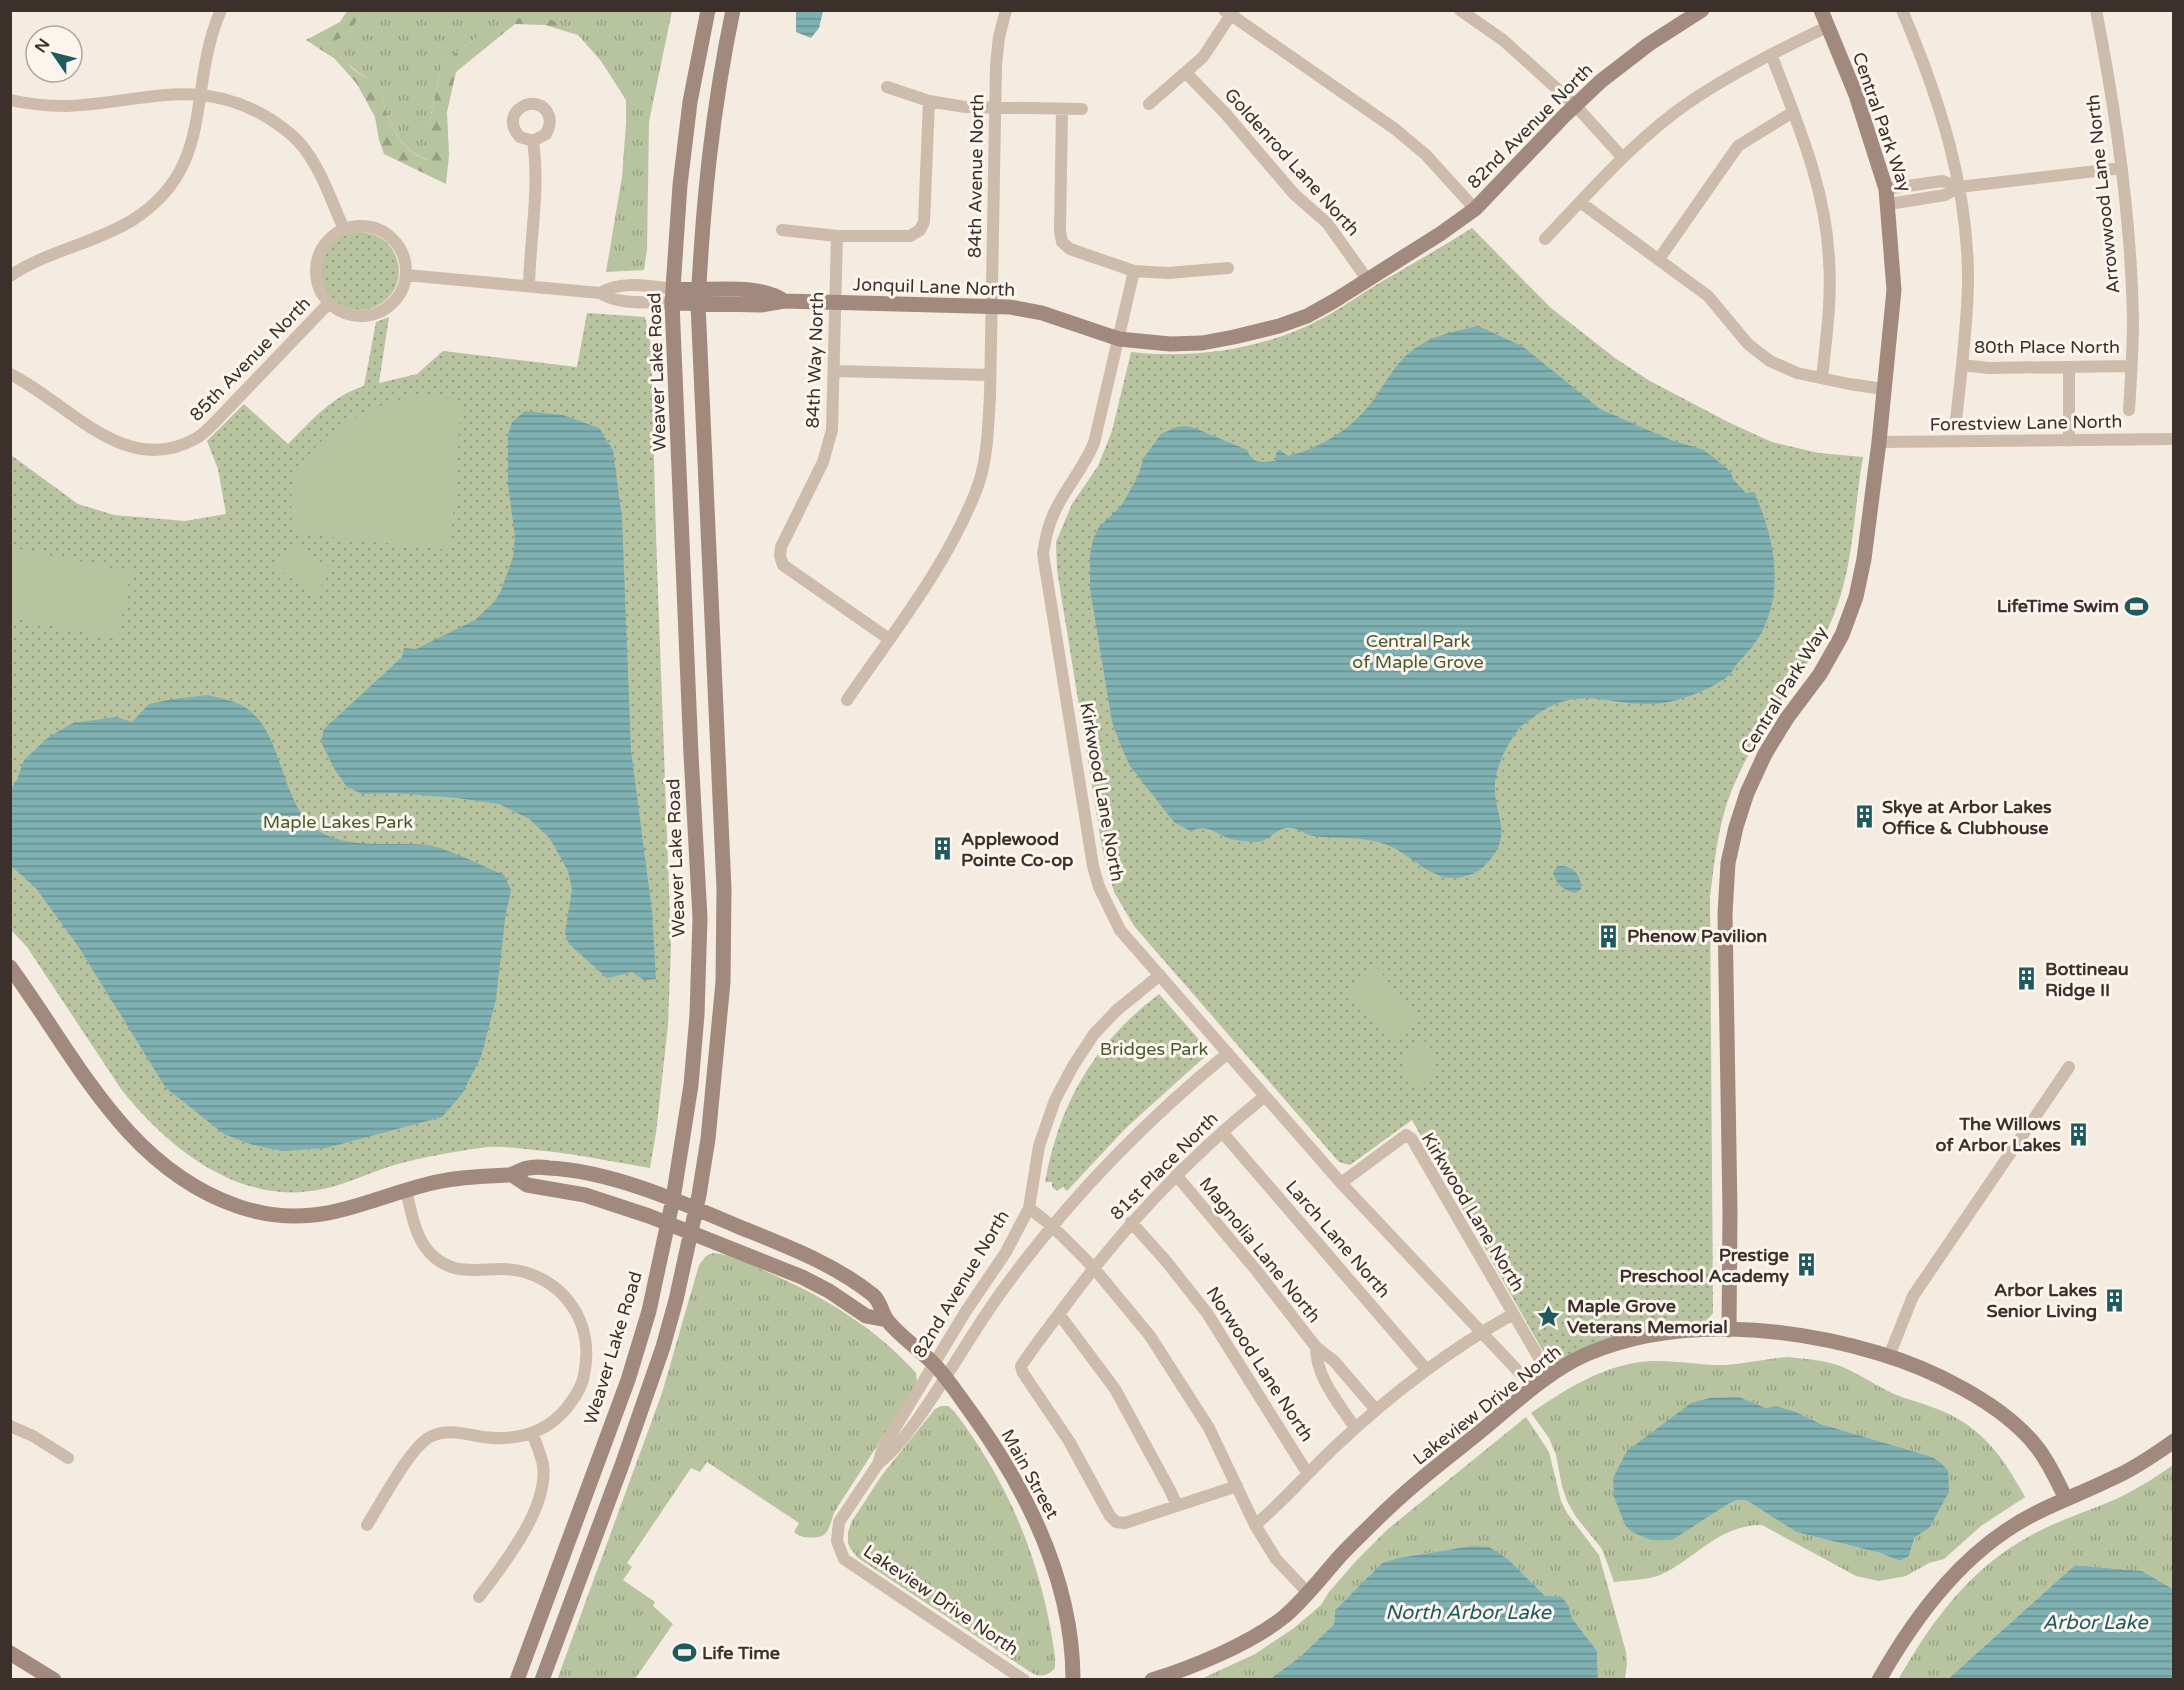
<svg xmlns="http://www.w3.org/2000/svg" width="2184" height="1690" viewBox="0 0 2184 1690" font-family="'Varela Round',sans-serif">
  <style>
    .grass { fill: url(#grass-tufts); fill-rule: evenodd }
    .forest { fill: url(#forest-firs) }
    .park { fill: url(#park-dots) }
    .pitch { fill: #b8c4a0 }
    .water { fill: url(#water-rules) }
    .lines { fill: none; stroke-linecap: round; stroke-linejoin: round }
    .street { stroke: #cdbbac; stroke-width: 12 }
    .secondary { stroke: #a18a7d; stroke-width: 15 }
    .labels { text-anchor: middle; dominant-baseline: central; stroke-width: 6; stroke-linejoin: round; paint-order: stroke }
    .street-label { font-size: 18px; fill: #3b302b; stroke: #fbf5ee }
    .poi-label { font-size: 18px; font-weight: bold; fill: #3b302b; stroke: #fbf5ee; text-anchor: start }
    .park-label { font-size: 18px; fill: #4a5a2e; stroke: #fbf5ee }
    .water-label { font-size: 20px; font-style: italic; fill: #1f5a5e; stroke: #fbf5ee }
  </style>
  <defs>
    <pattern id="grass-tufts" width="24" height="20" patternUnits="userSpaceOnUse" patternTransform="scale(1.5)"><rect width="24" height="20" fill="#b8c4a0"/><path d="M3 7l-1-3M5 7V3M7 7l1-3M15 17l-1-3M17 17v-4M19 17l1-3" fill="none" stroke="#97a083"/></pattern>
    <pattern id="forest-firs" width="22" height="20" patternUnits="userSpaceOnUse" patternTransform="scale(1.5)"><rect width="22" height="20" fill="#b8c4a0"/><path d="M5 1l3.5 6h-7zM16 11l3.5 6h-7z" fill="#97a083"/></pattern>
    <pattern id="park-dots" width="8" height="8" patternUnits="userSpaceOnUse" patternTransform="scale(1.5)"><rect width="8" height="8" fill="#b8c4a0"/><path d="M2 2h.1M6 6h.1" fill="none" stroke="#97a083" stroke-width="1.8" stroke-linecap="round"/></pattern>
    <pattern id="water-rules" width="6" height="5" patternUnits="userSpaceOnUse" patternTransform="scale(1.5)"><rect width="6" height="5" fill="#7fb0b2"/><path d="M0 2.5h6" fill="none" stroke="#699091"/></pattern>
  </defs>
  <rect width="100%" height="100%" fill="#f4ebe1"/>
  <!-- grass -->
  <path class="grass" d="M 365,11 L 672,11 L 649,122 L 647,250 L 644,270 L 606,272 L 622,177 L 626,123 L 626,100 L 601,61 L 578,35 L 545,18 L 498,27 L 475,39 L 442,63 L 429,125 L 429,160 C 403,152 393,131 385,108 C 383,101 381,92 376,86 C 370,78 361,75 354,69 C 343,61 336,52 324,46 L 346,35 Z
    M 713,1253 C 730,1254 749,1263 765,1271 C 821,1295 875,1327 916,1373 L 917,1384 L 835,1511 C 832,1517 830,1529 825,1534 C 818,1540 799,1538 794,1532 L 799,1523 L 707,1462 L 700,1472 L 691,1468 L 627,1563 L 632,1567 L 623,1580 L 655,1602 L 653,1606 L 673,1624 L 635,1679 L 557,1680 L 662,1393 L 699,1265 L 706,1256 Z
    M 1787,1357 C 1806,1359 1827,1360 1845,1368 C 1862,1376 1877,1386 1894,1394 C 1908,1400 1923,1403 1937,1409 C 1982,1426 2003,1457 2025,1497 L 1981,1526 L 1944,1559 L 1929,1563 L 1906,1576 L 1879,1581 L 1856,1576 L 1762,1525 C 1717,1525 1698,1558 1660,1575 C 1646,1580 1629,1580 1614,1582 L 1602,1549 L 1576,1517 L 1567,1501 L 1562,1486 L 1556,1455 L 1549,1438 L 1531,1413 C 1563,1391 1596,1370 1634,1363 C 1665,1357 1696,1366 1727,1365 C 1747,1363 1767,1359 1787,1357 ZM 1739,1397 L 1766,1408 L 1776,1406 L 1794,1411 L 1821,1424 L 1933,1457 L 1941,1463 L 1909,1556 L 1900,1561 L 1880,1553 L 1796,1532 L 1749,1501 L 1738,1500 L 1728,1504 Z
    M 941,1406 L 948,1406 L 954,1411 C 1010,1484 1043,1566 1055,1657 L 1055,1668 C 1049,1675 1041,1678 1032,1673 L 858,1558 L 850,1548 L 848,1543 L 848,1532 L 852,1521 L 882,1475 L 935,1409 Z
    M 1526,1417 L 1549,1452 L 1561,1501 L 1567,1513 L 1599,1555 L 1626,1652 L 1627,1664 L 1625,1679 L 1598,1679 L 1597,1651 L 1572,1618 L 1569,1607 L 1545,1596 L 1509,1560 L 1471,1546 L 1398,1558 L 1382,1563 L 1335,1610 L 1334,1624 L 1301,1656 L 1270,1679 L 1199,1680 L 1255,1654 L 1294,1628 L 1321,1605 L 1329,1592 L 1356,1561 L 1388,1529 Z
    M 2173,1465 L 2173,1589 L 2142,1571 L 2075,1565 L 1948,1679 L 1898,1680 C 1931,1622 1970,1568 2030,1536 C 2056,1521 2086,1512 2114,1500 C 2135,1490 2155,1478 2173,1465 Z"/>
  <!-- forest -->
  <path class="forest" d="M 347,11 L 365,11 L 346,35 L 325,46 C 336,52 344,61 354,70 C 362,76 370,78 377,86 C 381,92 383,101 385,108 C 393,131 403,152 428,160 L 429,125 L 442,63 C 468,44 511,9 545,18 C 557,21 568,29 578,35 L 545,25 L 515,24 L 456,72 L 447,112 L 449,155 L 446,184 L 384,154 L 379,140 L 375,117 L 357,84 L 335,59 L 306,40 L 340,22 Z"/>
  <!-- park -->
  <path class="park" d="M 1472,228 L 1551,308 L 1615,358 L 1650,381 L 1730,423 L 1772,442 L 1819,453 L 1863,457 C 1854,507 1854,561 1836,609 C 1824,644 1800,672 1780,702 C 1760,733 1739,768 1727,803 C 1717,834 1714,865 1710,897 L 1713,1313 L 1706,1322 C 1668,1326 1629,1329 1593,1344 C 1580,1349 1568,1357 1556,1363 L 1548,1360 L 1412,1120 L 1350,1165 L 1339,1162 L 1134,926 L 1114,892 L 1102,848 L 1057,570 L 1056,542 L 1072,504 L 1098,466 L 1112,431 L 1131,352 C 1185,358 1242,352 1293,332 C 1325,320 1353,299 1381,282 C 1412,264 1442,247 1472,228 Z
    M321 271a39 39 0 1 1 78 0a39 39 0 1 1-78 0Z
    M 587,313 L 645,317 L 651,346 L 656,536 L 671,945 L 668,1025 L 656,1133 L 650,1168 C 608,1161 567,1152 525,1149 C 513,1148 500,1146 488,1147 C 455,1151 423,1157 391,1166 C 366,1174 343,1186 317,1190 C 238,1205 167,1147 121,1089 L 27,947 L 11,930 L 11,455 L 78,504 L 114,515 L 185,521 L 226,514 L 218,469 L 207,441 L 244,404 L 288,444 C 311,421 332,396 364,386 L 376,322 L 389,317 L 379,383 L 417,374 L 443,351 L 577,367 Z
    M 1159,994 L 1210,1052 L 1126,1128 L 1067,1191 L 1063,1187 L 1057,1191 L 1052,1187 L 1052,1182 L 1045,1182 C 1060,1101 1094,1044 1159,994 Z"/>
  <!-- pitch -->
  <path class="pitch" d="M 427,395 L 461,401 L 451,542 L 442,549 L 311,535 L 293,530 C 291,512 289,495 295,479 C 312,432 380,398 427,395 Z
    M 294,543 L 332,570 L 314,595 L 276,567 Z
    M 10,547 L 131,572 L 117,639 L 11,618 Z
    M 1377,968 L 1420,1019 L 1393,1042 L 1350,991 Z
    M 1423,1039 L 1436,1058 C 1432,1075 1432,1080 1414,1086 L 1403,1067 C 1406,1053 1410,1047 1423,1039 Z"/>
  <!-- water -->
  <path class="water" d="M 796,11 L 823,11 L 819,28 L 811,38 L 796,32 Z
    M 1478,326 L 1522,346 L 1600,409 L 1671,440 L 1704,450 L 1730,471 L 1733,479 L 1746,493 L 1754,492 C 1775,538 1786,595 1757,640 C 1751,649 1744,656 1737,664 C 1734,668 1732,672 1729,675 C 1718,687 1679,701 1663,703 C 1614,710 1582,681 1535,716 C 1530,720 1522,724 1518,730 C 1507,744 1496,766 1495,784 C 1493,815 1514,832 1489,861 C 1481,870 1475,874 1462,877 C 1432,884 1411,853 1385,844 C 1361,836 1338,839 1313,836 C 1306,835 1299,829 1292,828 C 1277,826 1268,843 1255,842 C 1247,841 1235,841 1228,838 C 1212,832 1209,824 1190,831 L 1174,822 L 1130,766 L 1120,744 L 1112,722 L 1090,589 L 1090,555 L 1093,540 L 1099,527 L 1122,505 L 1139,474 L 1143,459 L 1161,434 L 1177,427 L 1187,426 L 1197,429 L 1247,450 C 1253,465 1262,462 1276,461 L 1276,452 L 1280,450 L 1288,456 C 1323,447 1353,428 1374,399 C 1386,383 1394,365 1410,352 C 1430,336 1454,331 1478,326 Z
    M 525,411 L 563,415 L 599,428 L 613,450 L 622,518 L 631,750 L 652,911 L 656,979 L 644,980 L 632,972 L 607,978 L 569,944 L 565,933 L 572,889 L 568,871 L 549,837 L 529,819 L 499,804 L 457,798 L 394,793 L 362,794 L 347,787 L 335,770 L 321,742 L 324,729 L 402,657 L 404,648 L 416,649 L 475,620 L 494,602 L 501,591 L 513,557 L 515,537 L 508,485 L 508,435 L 512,422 Z
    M 208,695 C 219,698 233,700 243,706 C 283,728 280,804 316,829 C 347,851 391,841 427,845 C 445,847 485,867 504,875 L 511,890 L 505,919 L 496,999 L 481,1057 L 462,1094 L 442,1117 L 326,1148 L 282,1151 L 253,1145 L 224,1134 L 166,1088 L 78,946 L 35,887 L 11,866 L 11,789 L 17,780 L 24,760 L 50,736 L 73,723 L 116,717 L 132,722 L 149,704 L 173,699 Z
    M 1557,866 C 1572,865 1582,874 1581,889 L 1575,893 C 1563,890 1557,885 1553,873 Z
    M 1739,1397 L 1766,1408 L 1776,1406 L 1794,1411 L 1821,1424 L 1933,1457 L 1941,1463 L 1948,1471 L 1949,1492 L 1929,1528 L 1915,1537 L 1909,1556 L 1900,1561 L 1880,1553 L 1796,1532 L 1748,1501 L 1738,1500 L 1728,1504 L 1672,1540 L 1651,1540 L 1632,1532 L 1625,1525 L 1614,1497 L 1613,1478 L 1627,1451 L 1691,1403 L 1710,1398 Z
    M 1471,1546 L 1489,1547 L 1509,1560 L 1545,1596 L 1562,1597 L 1569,1607 L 1572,1618 L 1597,1651 L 1598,1679 L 1270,1679 L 1301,1656 L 1334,1624 L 1335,1610 L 1382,1563 L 1398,1558 Z
    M 2075,1565 L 2142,1571 L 2173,1589 L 2173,1679 L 1948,1679 Z"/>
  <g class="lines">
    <!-- street -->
    <path class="street" d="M 1224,10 L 1395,129 L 1426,155 L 1475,209
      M 1460,10 L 1503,40 L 1575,105 L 1622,157
      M 1902,10 C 1939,97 1969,188 1968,284 C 1967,329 1961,375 1956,420
      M 2096,10 C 2116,112 2131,216 2133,319 C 2133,349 2131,380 2129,410
      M 1771,54 C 1796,120 1826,187 1829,260 C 1832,299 1826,339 1822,378
      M 1186,73 L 1225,113 L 1294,194 L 1327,223 L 1367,279
      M 887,87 L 929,101 L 965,107 L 1082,109
      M 10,100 C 28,104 47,106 65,106 C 138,104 195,75 265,116 C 280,125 296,136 306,151 C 323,174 332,203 344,229
      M 1149,104 L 1203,57 L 1234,10
      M 1062,109 L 1060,231 L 1062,242 L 1070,249 L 1134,271 L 1168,273 L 1228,268
      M 1959,187 L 2122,168
      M 1886,189 L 1942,181 L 1959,187 L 1945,195 L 1889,204
      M 1580,202 L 1708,296 L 1748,344 L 1770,361 L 1797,373 L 1849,384 L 1884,389
      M316 271a45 45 0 1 1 90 0a45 45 0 1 1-90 0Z
      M 782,230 L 837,236 L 910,236 L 920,230 L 924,222 L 929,101
      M 837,236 L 832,430 L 823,462 L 781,547 L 780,556 L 783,565 L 889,639
      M 1545,239 C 1590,192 1636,138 1691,101 C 1734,72 1780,49 1827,27
      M 1659,259 L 1738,146 L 1793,112
      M 1134,271 L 1094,443 C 1084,468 1065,488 1054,513 C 1048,526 1045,540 1043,554 L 1093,866 L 1099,887 L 1120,930 L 1341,1183 L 1534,1388
      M 406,275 L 600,293 C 621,306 648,301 672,303
      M 10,276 C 47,251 93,244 131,221 C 218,167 186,89 221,10
      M 529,286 C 530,237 540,190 533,141 L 546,134 C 549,128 551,122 549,116 C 539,89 496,112 520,137 L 533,141
      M 600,293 C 622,280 650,286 674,289
      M 1962,365 L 1989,368 L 2131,366
      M 2069,368 L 2069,441
      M 834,371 L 990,375
      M 10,374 C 69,403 124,478 195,439 C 203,435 210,427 216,421 L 329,303
      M 1879,442 L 2174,439
      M 847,700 C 893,633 946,567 976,491 C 988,461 988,427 990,396 L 996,65 L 999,37 L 1006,10
      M 1160,975 L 1117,1010 L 1094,1034 L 1073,1066 L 1055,1100 L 1039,1146 L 1029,1208 L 1006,1252 L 966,1311 L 883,1448 L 878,1464 C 893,1452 903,1439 914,1424 C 944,1383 968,1339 997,1298 C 1063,1205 1140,1125 1228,1053
      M 1222,1132 L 1426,1369
      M 1176,1175 L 1256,1270 L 1316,1347
      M 1341,1183 L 1406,1135 L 1412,1139 L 1550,1377
      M 1029,1208 L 1052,1226 L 1093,1267 L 1150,1336 L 1209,1428 L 1255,1525 L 1276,1559 L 1308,1593
      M 1131,1222 L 1166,1261 L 1207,1313 L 1308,1474
      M 1059,1314 L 1115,1389 L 1171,1492 L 1177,1506
      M 1889,1356 L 1913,1296 L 2069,1067
      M 10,1426 L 33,1436 L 68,1458
      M 1355,1428 C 1339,1403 1316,1378 1316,1347 L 1334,1361 L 1376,1410
      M 878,1464 L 839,1522 L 837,1541 L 844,1559 L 1024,1680
      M 1237,1486 L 1125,1523 L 1116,1522 L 1110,1516 L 1069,1441 L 1023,1373 L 1021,1366 C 1033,1348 1046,1331 1059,1314 C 1120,1231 1184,1161 1265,1096
      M 367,1525 C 380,1505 410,1447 430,1437 C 447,1428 464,1434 483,1437 C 514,1441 543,1435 565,1410 C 573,1400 582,1388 584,1375 C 589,1351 586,1326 572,1306 C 557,1283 529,1269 502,1269 C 475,1269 452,1276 430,1253 C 415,1238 411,1211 406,1190
      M 1255,1525 C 1284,1501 1309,1471 1337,1445 C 1390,1395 1449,1350 1513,1314
      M 479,1597 C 503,1565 549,1508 543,1465 C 541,1455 536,1444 533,1434"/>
    <!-- secondary -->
    <path class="secondary" d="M 674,289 C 706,292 758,282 784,301
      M 672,303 L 761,305 L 784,301 L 1010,307 L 1042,313 L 1119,339 L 1170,344 L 1202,343 L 1234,337 L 1279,326 L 1307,316 L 1334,301 L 1440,234 L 1475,209 L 1564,116 L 1601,81 L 1649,44 L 1702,10
      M 10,967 C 76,1057 125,1167 237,1206 C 311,1232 358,1202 428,1184 C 454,1177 480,1177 507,1175 C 515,1175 520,1169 528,1168 C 534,1167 543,1167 549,1168 C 611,1171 681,1202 737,1226 C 784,1245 833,1263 873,1295 C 881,1302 881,1312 887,1320 C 899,1336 921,1350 935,1365 C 948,1379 959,1396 970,1411 C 1026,1488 1073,1582 1073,1680
      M 512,1175 L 527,1185 L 585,1195 L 649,1216 L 802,1277 L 829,1291 L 866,1316 L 887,1320
      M 1729,1330 L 1730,1211 L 1725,914 L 1728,863 L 1736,827 L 1747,793 L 1765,754 L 1787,718 L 1820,674 L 1842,635 L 1856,597 L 1864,559 L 1879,442 L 1894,290 L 1886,189 L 1856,95 L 1821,10
      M 10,1653 L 54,1680
      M 517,1680 L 628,1380 L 649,1311 L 673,1199 L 691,1085 L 697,1015 L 700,918 L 691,754 L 672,303 L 680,185 L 690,102 L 708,10
      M 542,1680 L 623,1462 L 663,1347 L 676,1300 L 699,1195 L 708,1139 L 723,982 L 724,889 L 698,304 C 703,203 712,110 733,10
      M 1152,1680 C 1194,1667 1252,1643 1285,1616 C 1306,1598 1323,1575 1341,1555 C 1352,1543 1364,1532 1376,1520 C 1407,1489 1442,1462 1476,1435 C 1511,1407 1546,1372 1587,1354 C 1676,1316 1787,1326 1878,1353 C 1930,1368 2002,1403 2036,1446 C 2049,1462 2057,1481 2066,1499
      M 1879,1680 C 1917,1613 1966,1548 2036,1513 C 2062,1500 2089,1490 2115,1477 C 2136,1468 2155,1454 2174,1441"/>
  </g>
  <!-- icons -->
  <defs>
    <symbol id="stadium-bare" viewBox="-9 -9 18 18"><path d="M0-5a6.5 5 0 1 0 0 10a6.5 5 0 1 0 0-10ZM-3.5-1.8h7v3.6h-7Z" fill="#1f5a5e" stroke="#fbf5ee" stroke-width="2.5" paint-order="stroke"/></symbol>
    <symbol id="building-bare" viewBox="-9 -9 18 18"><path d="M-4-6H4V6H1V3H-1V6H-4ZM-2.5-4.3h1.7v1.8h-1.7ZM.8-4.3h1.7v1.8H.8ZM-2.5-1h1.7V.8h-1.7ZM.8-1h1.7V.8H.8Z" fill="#1f5a5e" stroke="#fbf5ee" stroke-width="2.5" paint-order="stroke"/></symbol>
    <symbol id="sight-bare" viewBox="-9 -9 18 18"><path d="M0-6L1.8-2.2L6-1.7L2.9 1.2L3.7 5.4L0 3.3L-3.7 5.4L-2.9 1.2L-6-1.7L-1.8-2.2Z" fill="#1f5a5e" stroke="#fbf5ee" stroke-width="2.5" paint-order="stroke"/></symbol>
  </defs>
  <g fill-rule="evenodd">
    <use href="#stadium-bare" x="2120" y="590" width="33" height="33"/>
    <use href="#building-bare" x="1848" y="800" width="33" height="33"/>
    <use href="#building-bare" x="926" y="832" width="33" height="33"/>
    <use href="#building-bare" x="1592" y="920" width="33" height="33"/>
    <use href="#building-bare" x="2010" y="962" width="33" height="33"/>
    <use href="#building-bare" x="2062" y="1118" width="33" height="33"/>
    <use href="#building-bare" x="1790" y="1248" width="33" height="33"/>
    <use href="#building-bare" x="2098" y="1284" width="33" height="33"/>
    <use href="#sight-bare" x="1532" y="1300" width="33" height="33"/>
    <use href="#stadium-bare" x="668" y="1636" width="33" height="33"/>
  </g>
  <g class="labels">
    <!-- street labels -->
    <g class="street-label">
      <text transform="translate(1882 122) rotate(71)">Central Park Way</text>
      <text transform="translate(1530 126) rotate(-45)">82nd Avenue North</text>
      <text transform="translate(1292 162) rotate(48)">Goldenrod Lane North</text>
      <text transform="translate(976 176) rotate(-89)">84th Avenue North</text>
      <text transform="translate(2103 194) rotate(-96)">Arrowwood Lane North</text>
      <text transform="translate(934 287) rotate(2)">Jonquil Lane North</text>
      <text x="2047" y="347">80th Place North</text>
      <text transform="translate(250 359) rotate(-46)">85th Avenue North</text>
      <text transform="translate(815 360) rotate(-88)">84th Way North</text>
      <text transform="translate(657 372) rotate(-92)">Weaver Lake Road</text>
      <text transform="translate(2026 423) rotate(-1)">Forestview Lane North</text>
      <text transform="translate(1784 690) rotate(-58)">Central Park Way</text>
      <text transform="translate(1102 792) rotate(80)">Kirkwood Lane North</text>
      <text transform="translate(676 858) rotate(-92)">Weaver Lake Road</text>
      <text transform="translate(1164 1166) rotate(-45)">81st Place North</text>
      <text transform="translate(1473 1212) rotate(59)">Kirkwood Lane North</text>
      <text transform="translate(1338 1239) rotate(49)">Larch Lane North</text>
      <text transform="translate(1260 1250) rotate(51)">Magnolia Lane North</text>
      <text transform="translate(961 1284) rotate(-59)">82nd Avenue North</text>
      <text transform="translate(613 1348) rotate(-73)">Weaver Lake Road</text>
      <text transform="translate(1260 1364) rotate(57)">Norwood Lane North</text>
      <text transform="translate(1487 1405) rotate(-38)">Lakeview Drive North</text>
      <text transform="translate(1030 1474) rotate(61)">Main Street</text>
      <text transform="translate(941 1600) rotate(34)">Lakeview Drive North</text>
    </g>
    <!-- poi labels -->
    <g class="poi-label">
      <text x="2119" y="606" text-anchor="end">LifeTime Swim</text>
      <text x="1882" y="807">Skye at Arbor Lakes<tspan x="1882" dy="21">Office &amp; Clubhouse</tspan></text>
      <text x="961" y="839">Applewood<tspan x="961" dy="21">Pointe Co-op</tspan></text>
      <text x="1627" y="936">Phenow Pavilion</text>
      <text x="2045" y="969">Bottineau<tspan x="2045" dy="21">Ridge II</tspan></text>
      <text x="2061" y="1124" text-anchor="end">The Willows<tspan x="2061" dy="21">of Arbor Lakes</tspan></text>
      <text x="1789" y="1255" text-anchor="end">Prestige<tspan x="1789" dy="21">Preschool Academy</tspan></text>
      <text x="2097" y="1290" text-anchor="end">Arbor Lakes<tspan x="2097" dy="21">Senior Living</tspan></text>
      <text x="1567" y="1306">Maple Grove<tspan x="1567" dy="21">Veterans Memorial</tspan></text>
      <text x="702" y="1653">Life Time</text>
    </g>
    <!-- park labels -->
    <g class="park-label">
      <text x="1418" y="641">Central Park<tspan x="1418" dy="21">of Maple Grove</tspan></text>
      <text x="338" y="822">Maple Lakes Park</text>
      <text x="1154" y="1049">Bridges Park</text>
    </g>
    <!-- water labels -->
    <g class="water-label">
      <text x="1468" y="1613">North Arbor Lake</text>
      <text x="2095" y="1623">Arbor Lake</text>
    </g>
  </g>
  <!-- border -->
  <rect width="2184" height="1690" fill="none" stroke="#3b302b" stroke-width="24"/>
  <!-- north arrow -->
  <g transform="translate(54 54) rotate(305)"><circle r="28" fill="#fbf5ee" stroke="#aea6a0" stroke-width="1.5"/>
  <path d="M0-4.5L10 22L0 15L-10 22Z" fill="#1f5a5e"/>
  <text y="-9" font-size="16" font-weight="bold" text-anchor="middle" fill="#3b302b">N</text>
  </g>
</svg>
